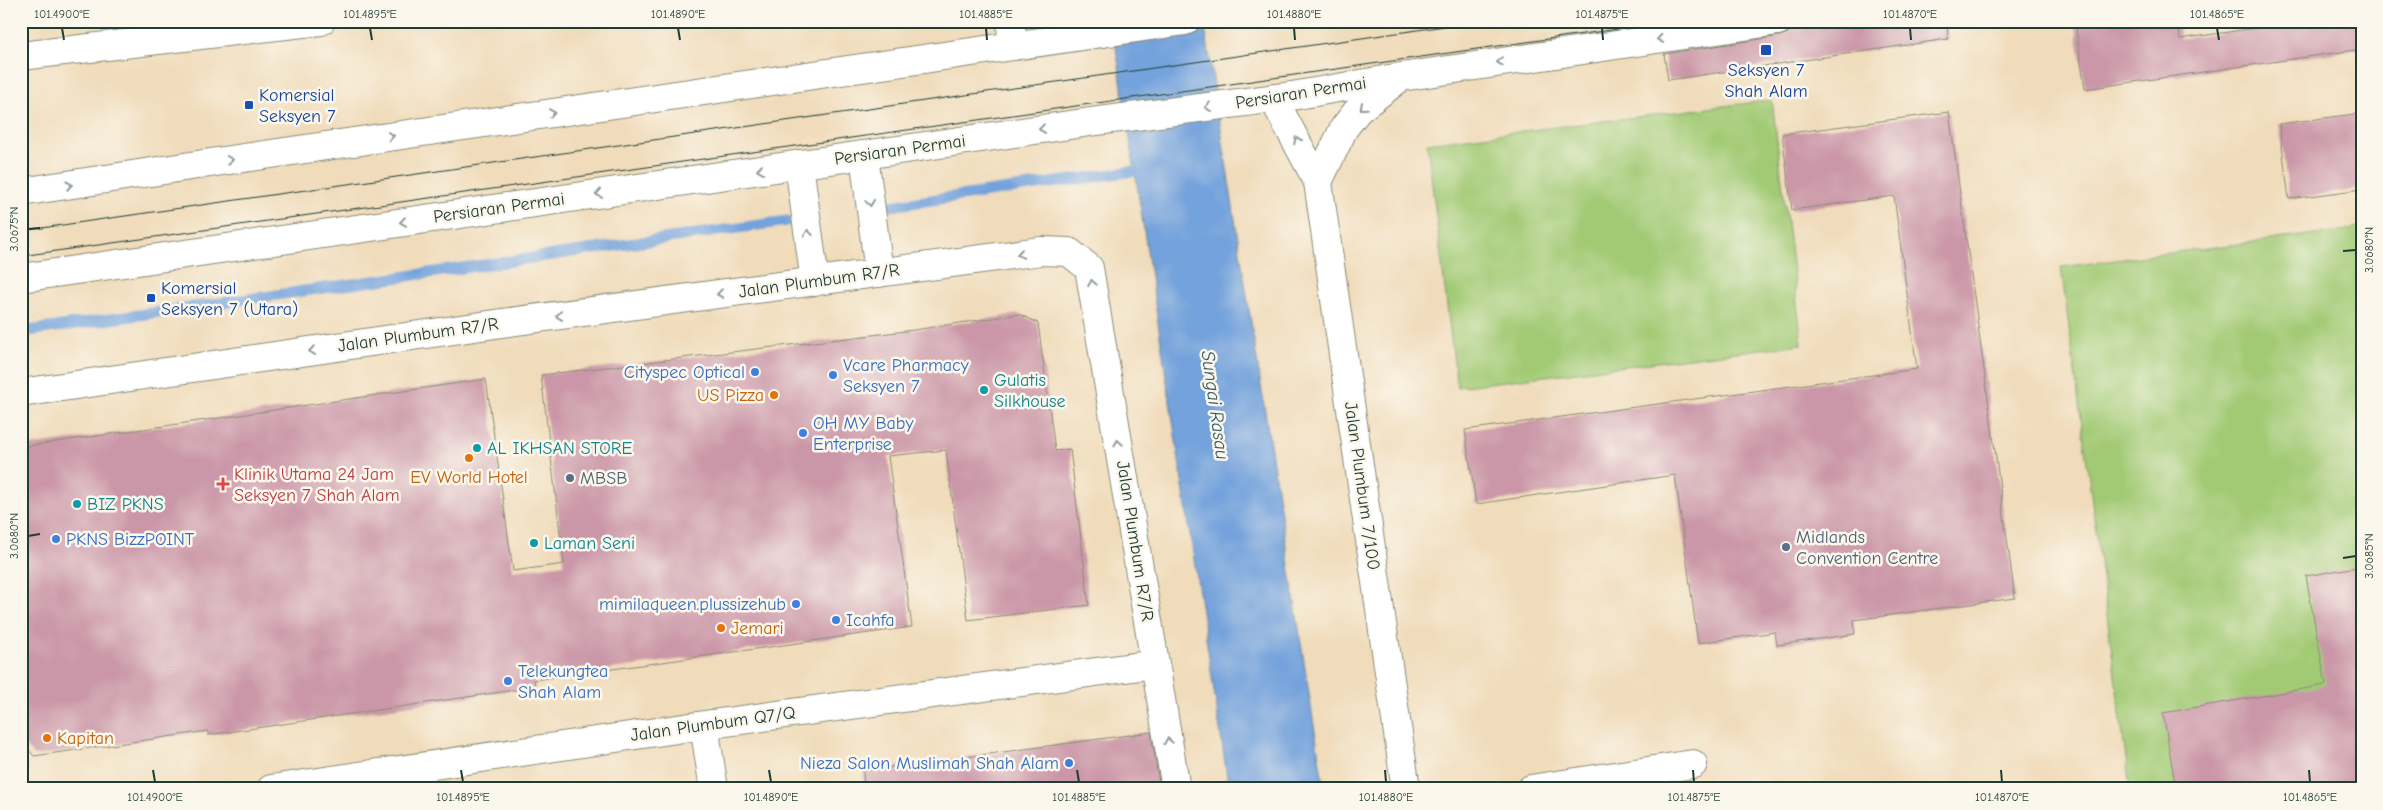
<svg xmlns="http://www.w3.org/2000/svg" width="2383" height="810" viewBox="0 0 2383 810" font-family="'Comic Neue',sans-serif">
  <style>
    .green { fill: #a2ca75; stroke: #608454 }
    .water { fill: #73a2dc; stroke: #497088 }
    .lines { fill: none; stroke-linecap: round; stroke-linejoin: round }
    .stream { stroke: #73a2dc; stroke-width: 11 }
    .building { fill: #cb97a8 }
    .minor-casing { stroke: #888c77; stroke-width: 30 }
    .tertiary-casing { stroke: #888c77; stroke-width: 30 }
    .secondary-casing { stroke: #888c77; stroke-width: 30 }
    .minor { stroke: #fff; stroke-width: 28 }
    .tertiary { stroke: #fff; stroke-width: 28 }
    .secondary { stroke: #fff; stroke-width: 28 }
    .tram { stroke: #1f3d34; stroke-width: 1 }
    .oneway { stroke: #8f9e9a }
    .ticks { fill: none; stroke: #1f3d34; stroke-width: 2 }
    .transit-dot { fill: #1a4fb4; stroke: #fbf7ec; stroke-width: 2 }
    .shop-dot { fill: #3f7fe0; stroke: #fbf7ec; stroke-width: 2 }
    .culture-dot { fill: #0f9aa8; stroke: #fbf7ec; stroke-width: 2 }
    .food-dot { fill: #e8710a; stroke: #fbf7ec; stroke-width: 2 }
    .service-dot { fill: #5c6f8a; stroke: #fbf7ec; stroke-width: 2 }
    .health-dot { fill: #e0444e; stroke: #fbf7ec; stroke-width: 2 }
    .labels { text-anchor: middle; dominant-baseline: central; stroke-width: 5; stroke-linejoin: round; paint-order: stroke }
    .transit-label { font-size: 18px; fill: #164399; stroke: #fbf7ec; text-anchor: start }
    .street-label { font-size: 18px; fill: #1f3d34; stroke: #fbf7ec }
    .shop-label { font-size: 18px; fill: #366cbe; stroke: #fbf7ec; text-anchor: start }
    .culture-label { font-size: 18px; fill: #0d838f; stroke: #fbf7ec; text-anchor: start }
    .food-label { font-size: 18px; fill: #c56008; stroke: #fbf7ec; text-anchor: start }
    .health-label { font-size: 18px; fill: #be3a42; stroke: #fbf7ec; text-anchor: start }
    .service-label { font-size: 18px; fill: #4e5e75; stroke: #fbf7ec; text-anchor: start }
    .water-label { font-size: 19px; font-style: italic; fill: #385b66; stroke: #fbf7ec }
    .neatline { fill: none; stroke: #1f3d34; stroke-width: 2 }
    .ticks-label { font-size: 12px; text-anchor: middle; fill: #1f3d34 }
  </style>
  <rect width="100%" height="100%" fill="#fbf7ec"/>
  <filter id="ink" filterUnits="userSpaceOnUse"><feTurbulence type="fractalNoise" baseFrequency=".02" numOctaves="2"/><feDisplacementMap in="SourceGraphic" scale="10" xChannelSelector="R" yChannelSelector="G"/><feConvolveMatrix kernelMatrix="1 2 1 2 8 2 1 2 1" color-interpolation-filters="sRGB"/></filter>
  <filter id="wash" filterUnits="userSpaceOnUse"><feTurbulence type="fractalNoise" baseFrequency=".0096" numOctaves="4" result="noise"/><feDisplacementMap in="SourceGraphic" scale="20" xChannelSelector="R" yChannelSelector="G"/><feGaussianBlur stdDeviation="1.12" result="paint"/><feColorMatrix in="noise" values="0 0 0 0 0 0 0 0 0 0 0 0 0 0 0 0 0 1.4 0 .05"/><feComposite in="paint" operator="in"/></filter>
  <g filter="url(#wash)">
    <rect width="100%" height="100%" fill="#f0dbba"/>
    <!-- green -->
    <path class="green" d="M 1772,100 L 1802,344 L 1457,387 L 1427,143 Z
      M 2362,228 L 2362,789 L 2130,789 L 2061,267 Z"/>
    <!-- water -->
    <path class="water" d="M 1112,21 L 1204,21 L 1324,789 L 1229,789 Z"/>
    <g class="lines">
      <!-- stream -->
      <path class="stream" d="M 890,206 L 1148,169
        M 21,332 L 787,221"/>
    </g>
    <g id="blocks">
      <!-- building -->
      <path class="building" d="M 1793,21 L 1947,21 L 1948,39 L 1668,80 L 1664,54 L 1780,36 L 1788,33 Z
        M 2075,21 L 2179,21 L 2180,39 L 2304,21 L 2362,21 L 2362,49 L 2085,89 Z
        M 1949,112 L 2015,598 L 1854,620 L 1855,634 L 1777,645 L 1775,632 L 1698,643 L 1675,475 L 1476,504 L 1465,430 L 1917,369 L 1894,196 L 1792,210 L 1782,134 Z
        M 2362,113 L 2362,189 L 2289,199 L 2279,124 Z
        M 1019,314 L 1038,323 L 1055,451 L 1070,449 L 1089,605 L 968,620 L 946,450 L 888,456 L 912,627 L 534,680 L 535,687 L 208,735 L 208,731 L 34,756 L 22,742 L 21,447 L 486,379 L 513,571 L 564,564 L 541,375 L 914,330 Z
        M 2362,566 L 2362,789 L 2176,789 L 2163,713 L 2326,685 L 2306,576 Z
        M 1151,732 L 1160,789 L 864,789 L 863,771 Z"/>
    </g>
  </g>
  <g filter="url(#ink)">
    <use href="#blocks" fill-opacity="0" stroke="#888c77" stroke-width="1"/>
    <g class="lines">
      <defs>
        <path id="minor" d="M 1011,21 L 1012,46
          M 21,56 L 321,21
          M 864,155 L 879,273
          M 799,164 L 815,282
          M 21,393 L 502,323 L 1041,251 L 1069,252 L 1089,268 L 1176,789
          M 704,725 L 714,789
          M 271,789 L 704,725 L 1155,664
          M 1531,789 L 1693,764"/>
        <path id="tertiary" d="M 1273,98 L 1318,182 L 1406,789
          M 1318,182 L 1344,128 L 1358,110 L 1401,77"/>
        <path id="secondary" d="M 21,192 L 223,161 L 1185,21
          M 21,278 L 1090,122 L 1292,96 L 1401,77 L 1778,21"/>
      </defs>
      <!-- minor casing -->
      <use href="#minor" class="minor-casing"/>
      <!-- tertiary casing -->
      <use href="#tertiary" class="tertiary-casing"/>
      <!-- secondary casing -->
      <use href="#secondary" class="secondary-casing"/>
      <!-- minor -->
      <use href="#minor" class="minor"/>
      <!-- tertiary -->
      <use href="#tertiary" class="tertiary"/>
      <!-- secondary -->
      <use href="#secondary" class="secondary"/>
      <!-- tram -->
      <path class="tram" d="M 21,231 L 1480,21
        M 21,256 L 1674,21"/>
    </g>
    <!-- one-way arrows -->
    <defs><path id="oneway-chevron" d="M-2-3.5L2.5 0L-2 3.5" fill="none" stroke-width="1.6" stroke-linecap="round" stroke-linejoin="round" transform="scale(1.25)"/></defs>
    <g class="oneway">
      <use href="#oneway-chevron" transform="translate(1660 39) rotate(172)"/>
      <use href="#oneway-chevron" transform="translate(1500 62) rotate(172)"/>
      <use href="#oneway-chevron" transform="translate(1208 107) rotate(173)"/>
      <use href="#oneway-chevron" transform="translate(1363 107) rotate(139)"/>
      <use href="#oneway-chevron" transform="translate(552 113) rotate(-8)"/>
      <use href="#oneway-chevron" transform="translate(1042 129) rotate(172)"/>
      <use href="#oneway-chevron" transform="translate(391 136) rotate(-8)"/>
      <use href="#oneway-chevron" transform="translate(1297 140) rotate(-117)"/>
      <use href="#oneway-chevron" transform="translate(230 160) rotate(-8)"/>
      <use href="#oneway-chevron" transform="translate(760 170) rotate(172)"/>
      <use href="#oneway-chevron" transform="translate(69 185) rotate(-9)"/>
      <use href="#oneway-chevron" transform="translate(599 194) rotate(172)"/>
      <use href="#oneway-chevron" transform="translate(870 203) rotate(82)"/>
      <use href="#oneway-chevron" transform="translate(403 222) rotate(172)"/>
      <use href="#oneway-chevron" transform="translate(808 233) rotate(-97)"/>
      <use href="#oneway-chevron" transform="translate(1020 254) rotate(172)"/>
      <use href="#oneway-chevron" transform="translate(1092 283) rotate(-99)"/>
      <use href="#oneway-chevron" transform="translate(720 294) rotate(172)"/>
      <use href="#oneway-chevron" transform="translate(559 316) rotate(172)"/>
      <use href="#oneway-chevron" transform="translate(312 351) rotate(172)"/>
      <use href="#oneway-chevron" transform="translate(1118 443) rotate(-99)"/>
      <use href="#oneway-chevron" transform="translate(1168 741) rotate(-100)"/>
    </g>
  </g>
  <!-- ticks -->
  <path class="ticks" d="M 62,28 L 64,40M 370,28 L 372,40M 678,28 L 680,40M 986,28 L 987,40M 1294,28 L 1295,40M 1602,28 L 1603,40M 1910,28 L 1911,40M 2217,28 L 2219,40M 28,229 L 40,228M 2343,251 L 2356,250M 28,536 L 40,534M 2343,558 L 2356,556M 153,770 L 155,782M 461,770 L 463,782M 769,770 L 771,782M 1077,770 L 1079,782M 1385,770 L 1386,782M 1693,770 L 1694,782M 2001,770 L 2002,782M 2309,770 L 2310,782"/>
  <!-- markers -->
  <g class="transit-dot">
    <rect x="1760" y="44" width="12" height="12" rx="2.5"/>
    <rect x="244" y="100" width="10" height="10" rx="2.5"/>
    <rect x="146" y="293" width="10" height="10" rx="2.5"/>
  </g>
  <g class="shop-dot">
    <circle cx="755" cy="372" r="5"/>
    <circle cx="833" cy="375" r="5"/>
    <circle cx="803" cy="433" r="5"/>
    <circle cx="56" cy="539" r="5"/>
    <circle cx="796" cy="604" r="5"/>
    <circle cx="836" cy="620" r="5"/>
    <circle cx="508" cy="681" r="5"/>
    <circle cx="1069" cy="763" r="5"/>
  </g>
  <g class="culture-dot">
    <circle cx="984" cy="390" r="5"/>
    <circle cx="477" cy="448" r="5"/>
    <circle cx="77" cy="504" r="5"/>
    <circle cx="534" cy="543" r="5"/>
  </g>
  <g class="food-dot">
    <circle cx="774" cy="395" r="5"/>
    <circle cx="469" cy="458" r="5"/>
    <circle cx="721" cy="628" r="5"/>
    <circle cx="47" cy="738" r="5"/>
  </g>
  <g class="service-dot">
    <circle cx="570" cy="478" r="5"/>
    <circle cx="1786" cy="547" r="5"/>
  </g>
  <path class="health-dot" d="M220.5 476.5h5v5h5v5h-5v5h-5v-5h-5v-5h5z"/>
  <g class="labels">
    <!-- transit labels -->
    <g class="transit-label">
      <text x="1766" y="70" text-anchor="middle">Seksyen 7<tspan x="1766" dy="21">Shah Alam</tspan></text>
      <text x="259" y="95">Komersial<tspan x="259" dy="21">Seksyen 7</tspan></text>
      <text x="161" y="288">Komersial<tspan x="161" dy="21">Seksyen 7 (Utara)</tspan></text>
    </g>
    <!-- street labels -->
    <g class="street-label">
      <text transform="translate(1301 93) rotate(-9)">Persiaran Permai</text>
      <text transform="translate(900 150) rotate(-8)">Persiaran Permai</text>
      <text transform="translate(499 208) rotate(-8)">Persiaran Permai</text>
      <text transform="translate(819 281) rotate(-8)">Jalan Plumbum R7/R</text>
      <text transform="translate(418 335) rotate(-8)">Jalan Plumbum R7/R</text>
      <text transform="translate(1362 486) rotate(82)">Jalan Plumbum 7/100</text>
      <text transform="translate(1135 541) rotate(81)">Jalan Plumbum R7/R</text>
      <text transform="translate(713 724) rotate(-8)">Jalan Plumbum Q7/Q</text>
    </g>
    <!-- shop labels -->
    <g class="shop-label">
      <text x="843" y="365">Vcare Pharmacy<tspan x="843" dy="21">Seksyen 7</tspan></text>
      <text x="745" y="372" text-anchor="end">Cityspec Optical</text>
      <text x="813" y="423">OH MY Baby<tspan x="813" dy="21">Enterprise</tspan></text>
      <text x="66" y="539">PKNS BizzPOINT</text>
      <text x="786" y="604" text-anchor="end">mimilaqueen.plussizehub</text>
      <text x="846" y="620">Icahfa</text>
      <text x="518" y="671">Telekungtea<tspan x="518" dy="21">Shah Alam</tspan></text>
      <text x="1059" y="763" text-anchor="end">Nieza Salon Muslimah Shah Alam</text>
    </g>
    <!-- culture labels -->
    <g class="culture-label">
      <text x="994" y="380">Gulatis<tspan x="994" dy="21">Silkhouse</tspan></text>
      <text x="487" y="448">AL IKHSAN STORE</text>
      <text x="87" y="504">BIZ PKNS</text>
      <text x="544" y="543">Laman Seni</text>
    </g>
    <!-- food labels -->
    <g class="food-label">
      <text x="764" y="395" text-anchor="end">US Pizza</text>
      <text x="469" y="477" text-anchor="middle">EV World Hotel</text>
      <text x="731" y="628">Jemari</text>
      <text x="57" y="738">Kapitan</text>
    </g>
    <!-- health labels -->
    <g class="health-label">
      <text x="234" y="474">Klinik Utama 24 Jam<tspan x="234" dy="21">Seksyen 7 Shah Alam</tspan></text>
    </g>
    <!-- service labels -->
    <g class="service-label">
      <text x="580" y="478">MBSB</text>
      <text x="1796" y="537">Midlands<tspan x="1796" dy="21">Convention Centre</tspan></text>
    </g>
    <!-- water labels -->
    <g class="water-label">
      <text transform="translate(1215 405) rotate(82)">Sungai Rasau</text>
    </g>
  </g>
  <!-- margin -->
  <rect width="2383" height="810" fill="none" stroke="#fbf7ec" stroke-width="55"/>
  <rect x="28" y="28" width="2328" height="754" class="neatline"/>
  <g class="ticks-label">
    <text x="62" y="18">101.4900°E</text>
    <text x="370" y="18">101.4895°E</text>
    <text x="678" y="18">101.4890°E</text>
    <text x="986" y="18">101.4885°E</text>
    <text x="1294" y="18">101.4880°E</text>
    <text x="1602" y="18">101.4875°E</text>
    <text x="1910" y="18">101.4870°E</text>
    <text x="2217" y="18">101.4865°E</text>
    <text transform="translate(14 229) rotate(-90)" y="4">3.0675°N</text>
    <text transform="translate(2369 250) rotate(-90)" y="4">3.0680°N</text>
    <text transform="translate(14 536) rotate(-90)" y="4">3.0680°N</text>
    <text transform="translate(2369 556) rotate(-90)" y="4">3.0685°N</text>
    <text x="155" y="801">101.4900°E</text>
    <text x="463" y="801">101.4895°E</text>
    <text x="771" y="801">101.4890°E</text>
    <text x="1079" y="801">101.4885°E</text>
    <text x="1386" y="801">101.4880°E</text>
    <text x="1694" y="801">101.4875°E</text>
    <text x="2002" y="801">101.4870°E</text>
    <text x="2310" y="801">101.4865°E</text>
  </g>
</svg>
